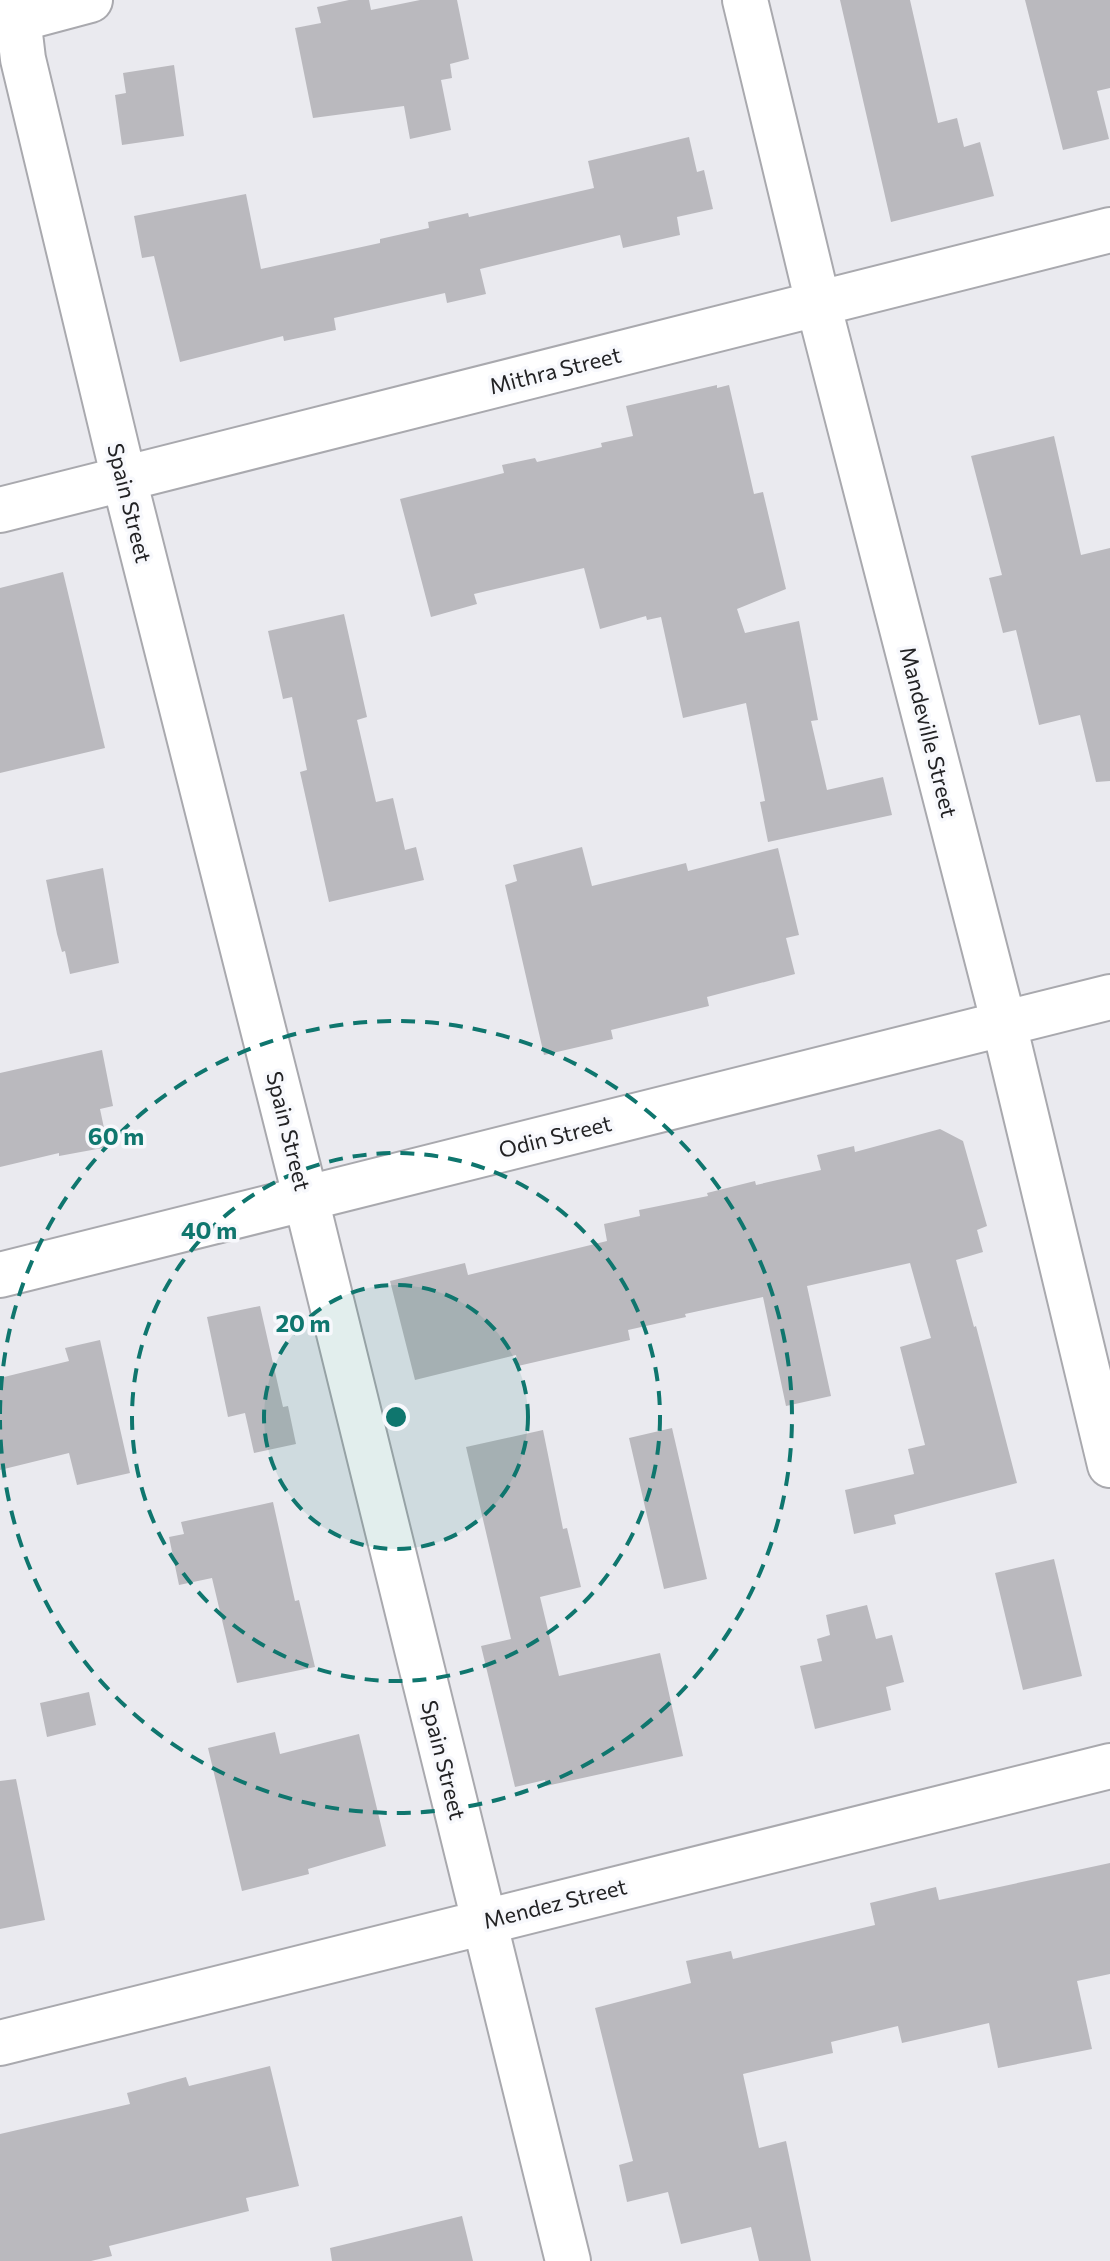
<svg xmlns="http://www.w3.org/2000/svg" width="1110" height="2261" viewBox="0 0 1110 2261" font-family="Commissioner,sans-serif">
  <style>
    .building { fill: #bab9be }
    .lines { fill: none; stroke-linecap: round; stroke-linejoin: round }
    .minor-casing { stroke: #a9a9ae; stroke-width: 48 }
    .minor { stroke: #fff; stroke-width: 44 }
    .ring { fill: none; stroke: #0f766e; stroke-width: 4; stroke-dasharray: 14 10 }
    .labels { text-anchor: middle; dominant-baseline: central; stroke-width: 7; stroke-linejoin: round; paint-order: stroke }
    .street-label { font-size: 22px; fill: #222224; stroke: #f7f8fc }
    .centre { fill: #0f766e; stroke: #f7f8fc; stroke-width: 4 }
    .ring-label { font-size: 24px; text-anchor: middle; font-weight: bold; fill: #0f766e; stroke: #f7f8fc; stroke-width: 7; stroke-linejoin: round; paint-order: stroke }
  </style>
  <rect width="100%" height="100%" fill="#eaeaef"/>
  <!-- building -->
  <path class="building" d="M 349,0 L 369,0 L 371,10 L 420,0 L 457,0 L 469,59 L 450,64 L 452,78 L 441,80 L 451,130 L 410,139 L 404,106 L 313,118 L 295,28 L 321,23 L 317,7 Z
    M 840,0 L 910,0 L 938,123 L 957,118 L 964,147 L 980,142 L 994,196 L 891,222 Z
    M 1025,0 L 1110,0 L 1110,88 L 1097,91 L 1109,139 L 1063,150 Z
    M 174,65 L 184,136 L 122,145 L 115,95 L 126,93 L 123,73 Z
    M 689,137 L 697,172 L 704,170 L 713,209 L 677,217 L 680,235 L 623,248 L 620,235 L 480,269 L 486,294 L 447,303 L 445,293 L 334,318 L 336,330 L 284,341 L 283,336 L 180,362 L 154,256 L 142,258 L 134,216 L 246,194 L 261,269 L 380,243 L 380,239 L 429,228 L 428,222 L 468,213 L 469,217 L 594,188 L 588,161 Z
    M 717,385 L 717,388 L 729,385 L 754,494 L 763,492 L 786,589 L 737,609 L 745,633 L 799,621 L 818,720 L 811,721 L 827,790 L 883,777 L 892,815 L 768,842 L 760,802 L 765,801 L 746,703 L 683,718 L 661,617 L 647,620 L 646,616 L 600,629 L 584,568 L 474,594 L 477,604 L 431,617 L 400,499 L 504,473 L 502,465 L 535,458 L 537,462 L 602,447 L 601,443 L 633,436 L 626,406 Z
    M 1054,436 L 1081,555 L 1110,548 L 1110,781 L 1096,782 L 1080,715 L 1039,725 L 1016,630 L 1003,633 L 989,578 L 1002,575 L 971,456 Z
    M 63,572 L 105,748 L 0,773 L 0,588 Z
    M 344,614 L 367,717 L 357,720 L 376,802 L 393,798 L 405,850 L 416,847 L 424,880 L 329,902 L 300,772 L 307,770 L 292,697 L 283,699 L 268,631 Z
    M 582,847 L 592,886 L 686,863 L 688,871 L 778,848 L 799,935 L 786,938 L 795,974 L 707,997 L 709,1006 L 611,1030 L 613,1039 L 544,1055 L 505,885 L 517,881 L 513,865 Z
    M 103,868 L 119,963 L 70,974 L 65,951 L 62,952 L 57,934 L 46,880 Z
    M 102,1050 L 113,1106 L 100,1109 L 108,1147 L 59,1156 L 59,1153 L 0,1167 L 0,1073 Z
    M 940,1129 L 963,1141 L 987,1226 L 977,1230 L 983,1252 L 956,1260 L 974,1327 L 976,1326 L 1017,1483 L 894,1515 L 896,1524 L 854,1534 L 845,1490 L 914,1474 L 908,1449 L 925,1445 L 900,1347 L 931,1338 L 910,1263 L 807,1286 L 831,1396 L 786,1406 L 763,1297 L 685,1314 L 686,1317 L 628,1330 L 630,1340 L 518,1366 L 516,1355 L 415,1380 L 390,1281 L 465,1263 L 468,1275 L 607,1241 L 604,1224 L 640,1216 L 639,1210 L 708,1196 L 707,1193 L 755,1181 L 756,1185 L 821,1170 L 817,1155 L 854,1146 L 855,1152 Z
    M 260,1306 L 283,1407 L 288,1406 L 296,1444 L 254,1453 L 245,1413 L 228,1417 L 207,1317 Z
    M 100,1340 L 130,1473 L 77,1485 L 69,1453 L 0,1470 L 0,1378 L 69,1361 L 65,1348 Z
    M 672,1428 L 707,1579 L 664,1589 L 629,1438 Z
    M 543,1430 L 563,1529 L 567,1528 L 581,1587 L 540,1597 L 559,1676 L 660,1653 L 683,1756 L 546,1786 L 545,1780 L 515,1787 L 481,1646 L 511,1639 L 466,1447 Z
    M 273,1502 L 295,1601 L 299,1600 L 315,1667 L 237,1683 L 212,1578 L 179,1585 L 169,1537 L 184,1534 L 181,1522 Z
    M 1054,1559 L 1082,1676 L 1023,1690 L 995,1573 Z
    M 867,1605 L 876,1639 L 892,1635 L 904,1682 L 886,1687 L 891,1710 L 815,1729 L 800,1666 L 822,1661 L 817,1639 L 830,1635 L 826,1615 Z
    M 89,1692 L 96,1725 L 47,1737 L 40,1703 Z
    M 275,1732 L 280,1754 L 359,1734 L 386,1846 L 308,1869 L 309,1874 L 242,1891 L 208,1748 Z
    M 16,1779 L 45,1920 L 0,1929 L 0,1781 Z
    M 1110,1863 L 1110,1974 L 1077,1981 L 1092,2049 L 998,2068 L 989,2023 L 902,2043 L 898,2026 L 831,2042 L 833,2053 L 743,2074 L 759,2148 L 786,2141 L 811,2261 L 759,2261 L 751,2227 L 681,2244 L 668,2192 L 627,2202 L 619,2165 L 633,2161 L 595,2008 L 691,1983 L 686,1961 L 731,1951 L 733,1959 L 875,1925 L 870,1903 L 936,1887 L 939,1900 Z
    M 270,2066 L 299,2186 L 246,2198 L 249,2211 L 109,2246 L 112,2256 L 91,2261 L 0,2261 L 0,2134 L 130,2104 L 127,2093 L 186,2077 L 189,2086 Z
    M 462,2216 L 473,2261 L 332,2261 L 330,2248 Z"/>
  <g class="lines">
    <defs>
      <path id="minor" d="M 16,0 L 23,59 L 124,479 L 306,1199 L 568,2261
        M 745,0 L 818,303 L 1004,1024 L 1110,1465
        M 0,24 L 90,0
        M 0,510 L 1110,230
        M 0,1275 L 1110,997
        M 0,2043 L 1110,1766"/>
    </defs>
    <!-- minor casing -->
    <use href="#minor" class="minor-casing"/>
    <!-- minor -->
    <use href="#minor" class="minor"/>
  </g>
  <!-- distance rings -->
  <circle cx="396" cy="1417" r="132" fill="#0f766e" fill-opacity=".12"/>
  <g class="ring">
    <circle cx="396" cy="1417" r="132"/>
    <circle cx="396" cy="1417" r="264"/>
    <path d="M0 1414A396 396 0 1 1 0 1420"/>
  </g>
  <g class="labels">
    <!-- street labels -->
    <g class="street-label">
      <text transform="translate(555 370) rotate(-14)">Mithra Street</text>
      <text transform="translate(130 503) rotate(76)">Spain Street</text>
      <text transform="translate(929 732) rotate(76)">Mandeville Street</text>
      <text transform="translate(289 1131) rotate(76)">Spain Street</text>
      <text transform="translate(555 1136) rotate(-14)">Odin Street</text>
      <text transform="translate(444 1760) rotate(76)">Spain Street</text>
      <text transform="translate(555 1903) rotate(-14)">Mendez Street</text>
    </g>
  </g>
  <circle cx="396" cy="1417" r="12" class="centre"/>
  <g class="ring-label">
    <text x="116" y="1145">60 m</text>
    <text x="209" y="1239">40 m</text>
    <text x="303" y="1332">20 m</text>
  </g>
</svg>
